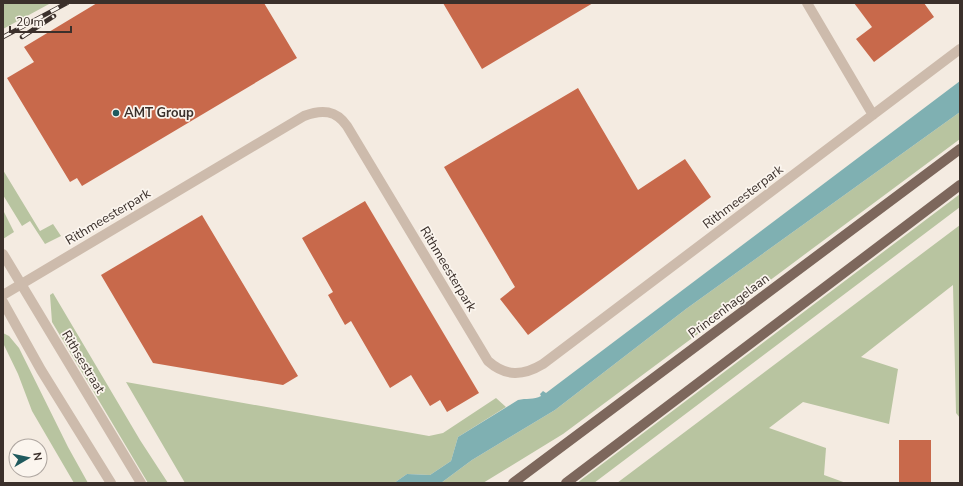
<svg xmlns="http://www.w3.org/2000/svg" width="963" height="486" viewBox="0 0 963 486" font-family="'Nunito Sans',sans-serif">
  <style>
    .green { fill: #b8c4a0 }
    .water { fill: #7fb0b2 }
    .building { fill: #c8694b }
    .lines { fill: none; stroke-linecap: round; stroke-linejoin: round }
    .minor { stroke: #cdbbac; stroke-width: 10 }
    .major { stroke: #7d675c; stroke-width: 10 }
    .rail-casing { stroke: #3b302b; stroke-width: 4.5 }
    .rail { stroke: #fbf5ee; stroke-width: 3; stroke-dasharray: 9; stroke-linecap: butt }
    .poi-dot { fill: #1f5a5e; stroke: #fbf5ee; stroke-width: 1.5 }
    .labels { text-anchor: middle; dominant-baseline: central; stroke-width: 3.5; stroke-linejoin: round; paint-order: stroke }
    .poi-label { font-size: 13px; font-weight: bold; fill: #3b302b; stroke: #fbf5ee; text-anchor: start }
    .street-label { font-size: 13px; fill: #3b302b; stroke: #fbf5ee }
  </style>
  <rect width="100%" height="100%" fill="#f4ebe1"/>
  <!-- green -->
  <path class="green" d="M 3,3 L 51,3 L 3,29 Z
    M 960,112 L 960,139 L 563,434 L 483,483 L 441,483 L 472,460 L 555,410 L 686,309 Z
    M 3,170 L 40,231 L 53,224 L 61,236 L 45,244 L 30,221 L 22,226 L 3,195 Z
    M 960,194 L 960,207 L 594,483 L 577,483 Z
    M 3,210 L 14,232 L 3,239 Z
    M 960,225 L 960,418 L 956,413 L 953,285 L 861,357 L 898,369 L 889,424 L 803,402 L 769,428 L 826,448 L 824,475 L 846,483 L 617,483 Z
    M 53,293 L 140,440 L 168,483 L 148,483 L 52,322 L 50,295 Z
    M 3,333 L 9,336 L 19,348 L 68,447 L 88,483 L 74,483 L 32,411 L 18,374 L 3,343 Z
    M 126,382 L 429,436 L 443,433 L 496,398 L 506,407 L 458,437 L 451,461 L 430,475 L 407,474 L 394,483 L 185,483 Z"/>
  <!-- water -->
  <path class="water" d="M 960,81 L 960,112 L 686,309 L 555,410 L 472,460 L 441,483 L 394,483 L 407,474 L 430,475 L 451,461 L 458,437 L 518,400 C 526,398 534,400 541,396 L 540,394 L 543,391 L 546,393 Z"/>
  <!-- building -->
  <path class="building" d="M 97,3 L 264,3 L 297,58 L 82,186 L 77,178 L 70,182 L 7,78 L 34,62 L 24,47 Z
    M 443,3 L 593,3 L 482,69 Z
    M 854,3 L 924,3 L 934,17 L 874,62 L 856,39 L 872,27 Z
    M 578,88 L 638,190 L 685,159 L 711,197 L 528,335 L 500,299 L 515,287 L 444,167 Z
    M 365,201 L 479,393 L 447,412 L 440,400 L 430,406 L 411,375 L 390,388 L 351,321 L 345,325 L 328,295 L 333,292 L 302,238 Z
    M 202,215 L 298,376 L 283,385 L 153,363 L 101,275 Z
    M 899,440 L 931,440 L 931,483 L 899,483 Z"/>
  <g class="lines">
    <!-- minor -->
    <path class="minor" d="M 807,3 L 873,115
      M 3,254 L 141,483
      M 3,295 L 304,116 C 322,109 336,110 347,126 L 488,361 C 506,377 523,376 543,364 L 960,49
      M 3,302 L 41,370 L 111,483"/>
    <!-- major -->
    <path class="major" d="M 513,483 L 960,149
      M 566,483 L 960,185"/>
    <defs>
      <path id="rail" d="M 3,37 L 67,3
        M 22,37 L 54,16"/>
    </defs>
    <!-- rail casing -->
    <use href="#rail" class="rail-casing"/>
    <!-- rail -->
    <use href="#rail" class="rail"/>
  </g>
  <!-- markers -->
  <circle class="poi-dot" cx="116" cy="113" r="4"/>
  <g class="labels">
    <!-- poi labels -->
    <g class="poi-label">
      <text x="124" y="113">AMT Group</text>
    </g>
    <!-- street labels -->
    <g class="street-label">
      <text transform="translate(743 197) rotate(-37)">Rithmeesterpark</text>
      <text transform="translate(108 217) rotate(-31)">Rithmeesterpark</text>
      <text transform="translate(448 269) rotate(59)">Rithmeesterpark</text>
      <text transform="translate(729 306) rotate(-37)">Princenhagelaan</text>
      <text transform="translate(83 362) rotate(59)">Rithsestraat</text>
    </g>
  </g>
  <!-- border -->
  <rect width="963" height="486" fill="none" stroke="#3b302b" stroke-width="8"/>
  <!-- north arrow -->
  <g transform="translate(28 458) rotate(81)"><circle r="19" fill="#fbf5ee" stroke="#aea6a0"/>
  <path d="M0-3L7 15L0 10L-7 15Z" fill="#1f5a5e"/>
  <text y="-6" font-size="11" font-weight="bold" text-anchor="middle" fill="#3b302b">N</text>
  </g>
  <!-- scale -->
  <path d="M10 26v6h61v-6" fill="none" stroke="#3b302b" stroke-width="2"/>
  <text x="16" y="26" font-size="12" fill="#3b302b" stroke="#fbf5ee" stroke-width="3" paint-order="stroke">20 m</text>
</svg>
